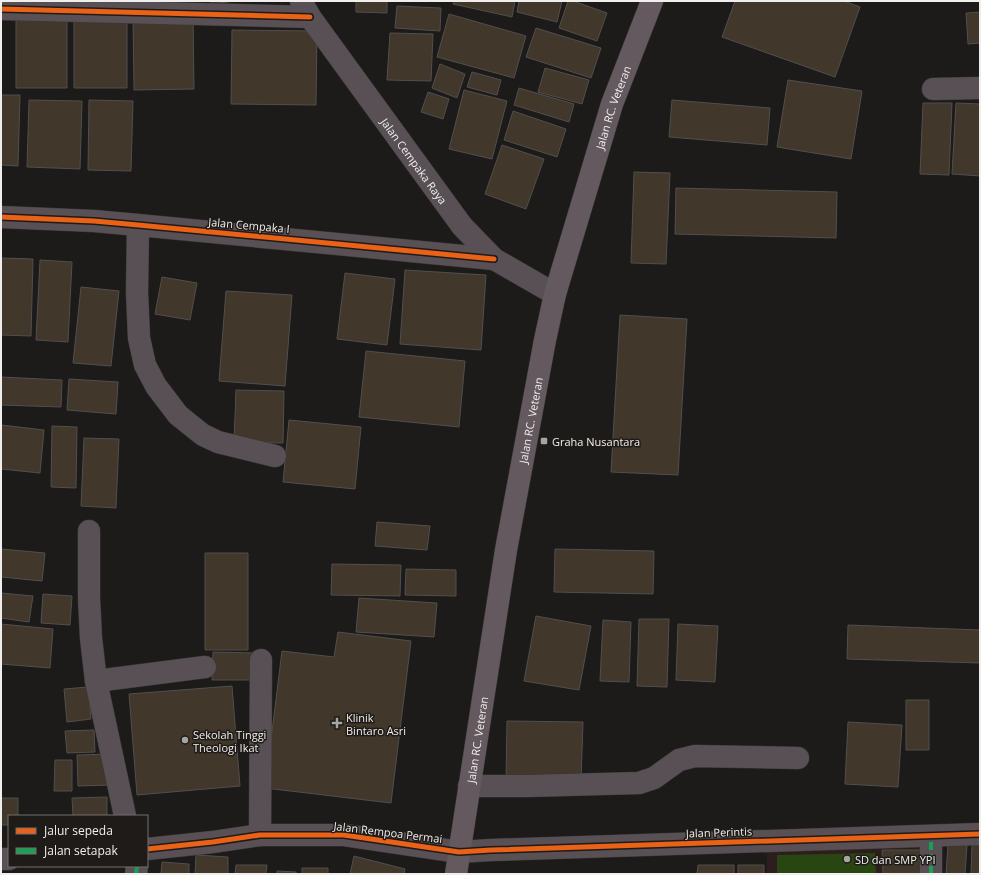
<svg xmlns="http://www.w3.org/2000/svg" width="981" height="875" viewBox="0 0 981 875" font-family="'Open Sans',sans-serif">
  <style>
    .education { fill: #2d1d1c }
    .green { fill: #284512 }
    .building { fill: #41372a; stroke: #514f4e }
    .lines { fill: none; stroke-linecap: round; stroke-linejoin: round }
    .minor-casing { stroke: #3a3938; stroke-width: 23 }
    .major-casing { stroke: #3a3938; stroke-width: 23 }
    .minor { stroke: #585054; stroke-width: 22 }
    .major { stroke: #64595e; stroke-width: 22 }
    .quiet { stroke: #1a9f57; stroke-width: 4; stroke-dasharray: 8 4; stroke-linecap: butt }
    .cycleway-casing { stroke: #1e1b18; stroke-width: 8 }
    .cycleway { stroke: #ea6118; stroke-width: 5 }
    .poi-dot { fill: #a7a5a3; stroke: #1e1b18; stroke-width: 1.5 }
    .labels { text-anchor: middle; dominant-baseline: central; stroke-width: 3; stroke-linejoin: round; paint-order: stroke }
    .street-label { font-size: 11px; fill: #f1efed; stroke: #1e1b18 }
    .poi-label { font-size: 11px; fill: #f1efed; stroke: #1e1b18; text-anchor: start }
  </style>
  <rect width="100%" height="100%" fill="#1d1b19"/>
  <!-- education -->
  <path class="education" d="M 767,845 L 927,845 L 927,874 L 767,874 Z"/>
  <!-- green -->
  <path class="green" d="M 875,853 L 876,874 L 777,874 L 777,855 Z"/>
  <!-- building -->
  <path class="building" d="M 211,1 L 235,1 L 211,4 Z
    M 356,1 L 387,1 L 387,13 L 356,12 Z
    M 454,1 L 515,1 L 512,17 L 453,4 Z
    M 519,1 L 562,1 L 557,22 L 517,12 Z
    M 568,1 L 573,1 L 607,13 L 597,41 L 559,28 Z
    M 735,1 L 844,1 L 860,7 L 835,77 L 722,37 Z
    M 397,6 L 441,8 L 440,31 L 395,28 Z
    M 980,12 L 980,43 L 968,44 L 966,13 Z
    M 193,14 L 194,89 L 134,90 L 133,15 Z
    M 449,14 L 526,36 L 514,78 L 437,57 Z
    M 16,16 L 67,16 L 67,88 L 16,88 Z
    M 74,16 L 127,16 L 127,88 L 74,88 Z
    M 536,28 L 601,48 L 591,78 L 526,57 Z
    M 232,30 L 317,31 L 316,105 L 231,104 Z
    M 390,33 L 433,34 L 431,81 L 387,80 Z
    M 440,64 L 465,74 L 457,98 L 432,88 Z
    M 545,68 L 589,80 L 582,104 L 538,92 Z
    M 472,72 L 501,80 L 497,95 L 467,87 Z
    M 788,80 L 862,91 L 851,159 L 777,147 Z
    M 519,88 L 574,104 L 569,122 L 514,105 Z
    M 464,90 L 507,101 L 492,159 L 449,149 Z
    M 428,92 L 449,99 L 443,119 L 421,112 Z
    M 1,95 L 20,95 L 18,166 L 1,165 Z
    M 29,100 L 82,101 L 80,169 L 27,167 Z
    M 89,100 L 133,101 L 131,171 L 88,170 Z
    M 672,100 L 770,108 L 767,145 L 669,137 Z
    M 923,103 L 952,103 L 949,175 L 920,174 Z
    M 956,103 L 980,104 L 980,176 L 952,174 Z
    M 513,111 L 566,129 L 557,157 L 504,140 Z
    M 502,145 L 544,159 L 526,209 L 485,194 Z
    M 634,172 L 670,173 L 666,264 L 631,263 Z
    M 676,188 L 837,192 L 836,238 L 675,234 Z
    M 1,258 L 33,259 L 31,336 L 1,335 Z
    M 40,260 L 72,262 L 68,342 L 36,340 Z
    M 405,270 L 486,275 L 481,350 L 400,344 Z
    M 345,273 L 395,279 L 387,345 L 337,339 Z
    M 162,277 L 197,283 L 190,320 L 155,314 Z
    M 81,287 L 119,291 L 111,366 L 73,363 Z
    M 226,291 L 292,295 L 285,386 L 219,381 Z
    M 620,315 L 687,319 L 678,475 L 611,472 Z
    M 366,351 L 465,361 L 459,427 L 359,417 Z
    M 1,377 L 62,380 L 61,407 L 1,405 Z
    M 69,379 L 118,382 L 116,414 L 67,410 Z
    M 236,390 L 284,391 L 283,443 L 234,442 Z
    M 289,420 L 361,427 L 355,489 L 283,482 Z
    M 1,425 L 44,430 L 40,473 L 1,469 Z
    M 52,426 L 77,427 L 76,488 L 51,487 Z
    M 84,438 L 119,439 L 116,508 L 81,506 Z
    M 377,522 L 430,526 L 427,550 L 375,546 Z
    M 1,549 L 45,553 L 42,581 L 1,577 Z
    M 555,549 L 654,551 L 653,594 L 554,592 Z
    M 205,553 L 248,553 L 248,650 L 205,650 Z
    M 332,564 L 401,565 L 400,596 L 331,595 Z
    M 406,569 L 456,570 L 456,596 L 405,595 Z
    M 1,593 L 33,596 L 29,622 L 1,618 Z
    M 43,594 L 72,596 L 70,625 L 41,623 Z
    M 359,598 L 437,603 L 434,637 L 356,632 Z
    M 536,616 L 591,626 L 579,690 L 524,681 Z
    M 639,619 L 669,619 L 667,687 L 637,686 Z
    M 603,620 L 631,622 L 629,682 L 600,681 Z
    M 1,624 L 53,629 L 50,668 L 1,664 Z
    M 678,624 L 718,626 L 715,682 L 676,680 Z
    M 848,625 L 980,630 L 980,663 L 847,659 Z
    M 338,632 L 411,641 L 391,803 L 265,788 L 282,651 L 334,657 Z
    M 213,652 L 254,653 L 253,680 L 212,680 Z
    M 232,686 L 240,786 L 137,795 L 129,694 Z
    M 88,687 L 91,719 L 67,722 L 64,689 Z
    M 906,700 L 929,700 L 929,750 L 906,750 Z
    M 507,721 L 583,722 L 581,782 L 506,781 Z
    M 848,722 L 902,725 L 898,787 L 845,784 Z
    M 94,730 L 95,752 L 67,753 L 65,731 Z
    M 110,754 L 111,785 L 78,786 L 77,755 Z
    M 55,760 L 72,760 L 72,791 L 54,791 Z
    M 107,797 L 107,816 L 73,816 L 72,798 Z
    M 1,798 L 18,798 L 18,816 L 9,816 L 9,825 L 1,825 Z
    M 948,844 L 967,845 L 965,874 L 946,874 Z
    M 972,845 L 980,845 L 980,874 L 971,874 Z
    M 882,850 L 923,850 L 923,874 L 883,874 Z
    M 196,855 L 228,857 L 228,874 L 195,874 Z
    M 354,856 L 405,869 L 404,874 L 350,874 Z
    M 162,862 L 189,864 L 189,874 L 161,874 Z
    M 236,865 L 267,865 L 266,874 L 235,874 Z
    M 698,865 L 734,865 L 734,874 L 697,874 Z
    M 738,865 L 764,865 L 764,874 L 738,874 Z
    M 302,868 L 328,868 L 328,874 L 302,874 Z
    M 277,871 L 296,872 L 296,874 L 277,874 Z"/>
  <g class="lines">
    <defs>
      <g id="minor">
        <path id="s1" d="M 301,1 L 310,17 L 462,226 L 494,259 L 555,294"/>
        <path d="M 1,9 L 310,17"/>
        <path d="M 933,89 L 980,88"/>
        <path d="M 1,217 L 94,221 L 138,225 L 494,259"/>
        <path d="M 138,225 L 137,292 L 139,338 L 145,365 L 156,386 L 178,415 L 203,435 L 218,442 L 275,456"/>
        <path d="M 89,531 L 89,598 L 91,638 L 96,681"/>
        <path d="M 469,786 L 528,786 L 639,783 L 654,778 L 679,760 L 695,756 L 798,758"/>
        <path d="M 125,816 L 96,681 L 205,667"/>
        <path d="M 260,835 L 261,660"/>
        <path d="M 147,849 L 213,842 L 260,835 L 344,835 L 459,852 L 491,850 L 980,834"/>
        <path d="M 1,859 L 9,859"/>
        <path d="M 136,874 L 137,866"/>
        <path d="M 931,874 L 931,836"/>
      </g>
      <g id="major">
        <path id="s2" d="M 456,874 L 506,550 L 545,340 L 555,294 L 612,104 L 652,1"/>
      </g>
    </defs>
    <!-- minor casing -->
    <use href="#minor" class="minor-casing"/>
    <!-- major casing -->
    <use href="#major" class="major-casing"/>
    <!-- minor -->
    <use href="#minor" class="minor"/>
    <!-- major -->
    <use href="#major" class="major"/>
    <!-- quiet -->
    <path class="quiet" d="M 136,874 L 137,866
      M 931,874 L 931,836"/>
    <defs>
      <path id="cycleway" d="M 1,9 L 310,17
        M 1,217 L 94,221 L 138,225 L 494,259
        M 147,849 L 213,842 L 260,835 L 344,835 L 459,852 L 491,850 L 980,834"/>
    </defs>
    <!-- cycleway casing -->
    <use href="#cycleway" class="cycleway-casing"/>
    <!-- cycleway -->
    <use href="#cycleway" class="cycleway"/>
  </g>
  <!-- markers -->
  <g class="poi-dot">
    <rect x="540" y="437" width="8" height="8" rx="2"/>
    <path d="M335 717h4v4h4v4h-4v4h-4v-4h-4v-4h4z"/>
    <circle cx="185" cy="740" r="4"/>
    <circle cx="847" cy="859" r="4"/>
  </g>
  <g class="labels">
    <!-- street labels -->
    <g class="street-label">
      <text stroke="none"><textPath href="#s2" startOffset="784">Jalan RC. Veteran</textPath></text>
      <text stroke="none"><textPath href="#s1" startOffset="196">Jalan Cempaka Raya</textPath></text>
      <text transform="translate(249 225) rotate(5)">Jalan Cempaka I</text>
      <text stroke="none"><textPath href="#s2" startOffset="460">Jalan RC. Veteran</textPath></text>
      <text stroke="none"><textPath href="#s2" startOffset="136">Jalan RC. Veteran</textPath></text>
      <text transform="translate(388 832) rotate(7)">Jalan Rempoa Permai</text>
      <text transform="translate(719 832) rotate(-2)">Jalan Perintis</text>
    </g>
    <!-- poi labels -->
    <g class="poi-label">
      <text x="552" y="441">Graha Nusantara</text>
      <text x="346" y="717">Klinik<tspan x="346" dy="13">Bintaro Asri</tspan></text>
      <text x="193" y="734">Sekolah Tinggi<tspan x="193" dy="13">Theologi Ikat</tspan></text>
      <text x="855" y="859">SD dan SMP YPI</text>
    </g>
  </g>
  <!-- border -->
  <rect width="981" height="875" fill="none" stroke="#f1efed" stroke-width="4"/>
  <!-- legend -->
  <rect x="8" y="815" width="140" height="52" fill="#1e1b18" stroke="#72706d"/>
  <rect x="16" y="828" width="20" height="6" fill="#ea6118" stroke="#72706d"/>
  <text x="44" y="835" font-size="12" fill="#f1efed">Jalur sepeda</text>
  <rect x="16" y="848" width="20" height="6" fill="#1a9f57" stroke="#72706d"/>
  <text x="44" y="855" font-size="12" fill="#f1efed">Jalan setapak</text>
</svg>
